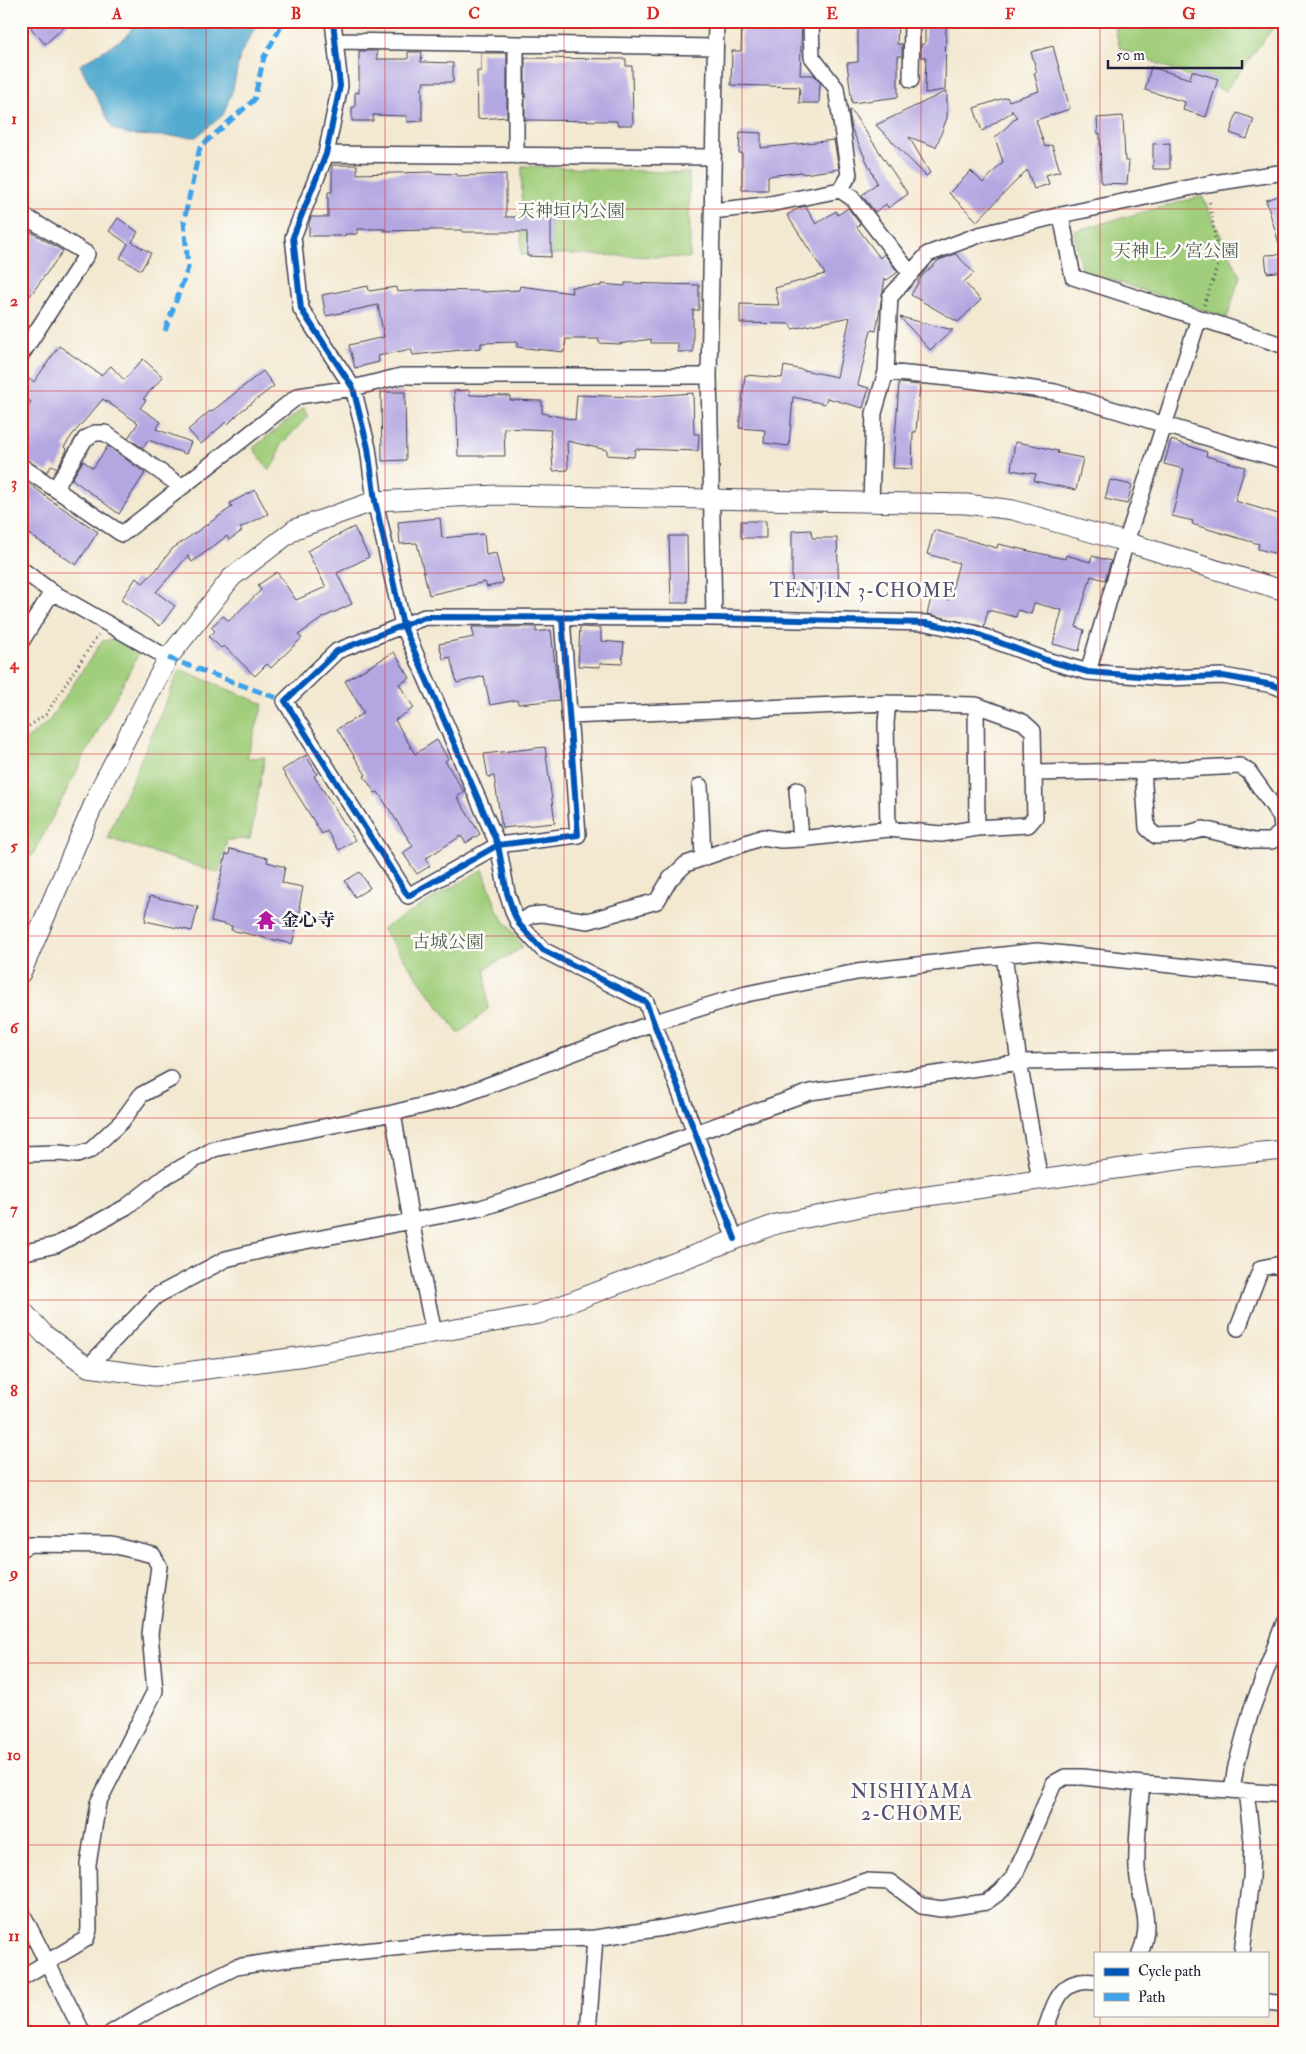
<svg xmlns="http://www.w3.org/2000/svg" width="1306" height="2054" viewBox="0 0 1306 2054" font-family="'IM FELL Double Pica','Noto Serif JP',serif">
  <style>
    .green { fill: #a1ce7b; stroke: #62785b }
    .water { fill: #53abd0; stroke: #3a6686 }
    .building { fill: #b3a6e1 }
    .lines { fill: none; stroke-linecap: round; stroke-linejoin: round }
    .minor-casing { stroke: #414051; stroke-width: 18 }
    .tertiary-casing { stroke: #414051; stroke-width: 21 }
    .path { stroke: #414051; stroke-width: 3; stroke-dasharray: 1 4; stroke-linecap: butt }
    .minor { stroke: #fff; stroke-width: 15 }
    .tertiary { stroke: #fff; stroke-width: 19 }
    .quiet { stroke: #3ea2ec; stroke-width: 5; stroke-dasharray: 10 5; stroke-linecap: butt }
    .cycleway-casing { stroke: #fdfcf7; stroke-width: 9 }
    .cycleway { stroke: #0057b8; stroke-width: 6 }
    .grid { fill: none; stroke: #d62828; stroke-width: 1; stroke-opacity: 0.55 }
    .labels { text-anchor: middle; dominant-baseline: central; stroke-width: 5; stroke-linejoin: round; paint-order: stroke }
    .park-label { font-size: 18px; fill: #4e5e51; stroke: #fdfcf7 }
    .poi-label { font-size: 18px; font-weight: bold; fill: #22223b; stroke: #fdfcf7; text-anchor: start }
    .neighbourhood-label { font-size: 19px; letter-spacing: 1px; fill: #555075; stroke: #fdfcf7 }
    .neatline { fill: none; stroke: #d62828; stroke-width: 2 }
    .grid-label { font-size: 16px; text-anchor: middle; font-weight: bold; fill: #d62828 }
  </style>
  <rect width="100%" height="100%" fill="#fdfcf7"/>
  <filter id="ink" filterUnits="userSpaceOnUse"><feTurbulence type="fractalNoise" baseFrequency=".02" numOctaves="2"/><feDisplacementMap in="SourceGraphic" scale="10" xChannelSelector="R" yChannelSelector="G"/><feConvolveMatrix kernelMatrix="1 2 1 2 8 2 1 2 1" color-interpolation-filters="sRGB"/></filter>
  <filter id="wash" filterUnits="userSpaceOnUse"><feTurbulence type="fractalNoise" baseFrequency=".0096" numOctaves="4" result="noise"/><feDisplacementMap in="SourceGraphic" scale="20" xChannelSelector="R" yChannelSelector="G"/><feGaussianBlur stdDeviation="1.12" result="paint"/><feColorMatrix in="noise" values="0 0 0 0 0 0 0 0 0 0 0 0 0 0 0 0 0 1.4 0 .05"/><feComposite in="paint" operator="in"/></filter>
  <g filter="url(#wash)">
    <rect width="100%" height="100%" fill="#f3e8d0"/>
    <!-- green -->
    <path class="green" d="M 1113,21 L 1278,21 L 1225,91 L 1120,48 Z
      M 522,166 L 689,173 L 690,258 L 562,254 L 521,255 Z
      M 1202,196 L 1240,276 L 1227,318 L 1081,270 L 1074,231 Z
      M 304,408 L 308,416 L 280,446 L 277,460 L 269,470 L 253,448 Z
      M 115,639 L 139,653 L 32,856 L 23,854 L 21,857 L 21,744 L 49,721 L 102,641 Z
      M 180,669 L 263,704 L 247,758 L 265,757 L 250,839 L 227,840 L 219,873 L 107,838 Z
      M 483,869 L 498,912 L 523,947 L 485,969 L 488,1009 L 459,1034 L 382,929 Z"/>
    <!-- water -->
    <path class="water" d="M 135,21 L 259,21 L 240,55 L 233,89 L 223,115 L 196,137 L 130,135 L 113,129 L 80,65 L 127,36 Z"/>
    <g id="blocks">
      <!-- building -->
      <path class="building" d="M 38,21 L 71,21 L 45,44 L 31,28 Z
        M 742,21 L 802,21 L 800,75 L 814,75 L 820,82 L 819,103 L 799,103 L 800,87 L 731,85 L 732,51 L 741,51 Z
        M 858,21 L 898,21 L 897,44 L 902,44 L 902,56 L 898,56 L 898,97 L 852,103 L 847,63 L 858,62 Z
        M 925,21 L 946,21 L 945,90 L 925,93 L 926,57 L 921,57 L 921,44 L 925,44 Z
        M 1053,46 L 1070,109 L 1036,120 L 1045,147 L 1052,145 L 1060,171 L 1046,175 L 1049,184 L 1034,189 L 1027,170 L 977,221 L 949,193 L 971,171 L 983,183 L 1003,162 L 995,138 L 1017,117 L 1011,110 L 1012,112 L 982,131 L 974,108 L 1007,97 L 1009,101 L 1039,91 L 1034,73 L 1037,72 L 1031,52 Z
        M 359,51 L 377,51 L 377,59 L 408,59 L 408,52 L 422,52 L 421,62 L 453,63 L 453,82 L 423,82 L 424,85 L 422,86 L 422,121 L 407,122 L 407,116 L 373,115 L 373,121 L 352,121 L 352,107 L 355,107 L 355,92 L 359,93 Z
        M 481,53 L 507,53 L 507,117 L 478,119 L 477,71 L 481,71 Z
        M 525,58 L 626,59 L 626,66 L 632,66 L 633,125 L 617,125 L 617,121 L 525,120 Z
        M 1151,67 L 1190,79 L 1192,71 L 1218,79 L 1206,117 L 1183,110 L 1185,102 L 1145,90 Z
        M 947,91 L 947,118 L 936,147 L 909,137 L 930,173 L 926,176 L 876,125 Z
        M 851,110 L 908,194 L 888,208 L 886,204 L 875,212 L 862,195 L 877,183 L 852,130 L 849,111 Z
        M 1237,113 L 1254,119 L 1247,139 L 1230,133 Z
        M 1123,116 L 1125,161 L 1129,161 L 1127,184 L 1101,183 L 1100,133 L 1098,134 L 1097,118 Z
        M 740,132 L 761,133 L 761,148 L 834,140 L 839,169 L 803,174 L 802,172 L 768,176 L 768,190 L 742,190 L 742,153 L 739,153 Z
        M 1170,143 L 1170,169 L 1153,169 L 1153,144 Z
        M 332,165 L 357,165 L 357,174 L 432,172 L 432,173 L 457,174 L 457,176 L 506,174 L 506,217 L 551,217 L 551,257 L 527,256 L 527,232 L 462,232 L 462,230 L 431,230 L 385,231 L 385,229 L 357,229 L 357,234 L 345,234 L 345,236 L 309,236 L 309,223 L 311,217 L 328,217 L 328,192 L 332,192 Z
        M 1285,194 L 1285,249 L 1281,250 L 1266,200 Z
        M 805,206 L 816,224 L 836,211 L 838,215 L 848,208 L 860,224 L 857,227 L 880,258 L 884,254 L 898,272 L 887,280 L 885,279 L 876,331 L 871,330 L 858,385 L 869,388 L 863,408 L 827,398 L 825,404 L 793,397 L 789,446 L 764,443 L 765,430 L 739,428 L 745,375 L 782,378 L 784,366 L 837,377 L 850,317 L 792,329 L 790,324 L 740,323 L 740,304 L 779,305 L 775,288 L 825,274 L 787,215 L 799,208 Z
        M 118,218 L 138,232 L 132,242 L 151,253 L 141,270 L 120,258 L 128,244 L 109,231 Z
        M 21,226 L 63,251 L 21,308 Z
        M 956,254 L 974,273 L 964,282 L 981,300 L 958,322 L 911,295 L 922,276 L 939,260 Z
        M 1285,254 L 1285,271 L 1267,273 L 1265,255 Z
        M 625,283 L 699,285 L 699,310 L 693,310 L 693,352 L 678,352 L 678,343 L 651,343 L 651,339 L 619,344 L 599,343 L 599,339 L 566,339 L 564,352 L 517,347 L 517,342 L 481,343 L 481,348 L 413,355 L 411,349 L 378,356 L 379,362 L 355,368 L 349,345 L 384,337 L 378,305 L 326,316 L 322,295 L 368,286 L 369,291 L 396,287 L 397,292 L 423,290 L 483,291 L 483,292 L 519,290 L 520,286 L 572,293 L 571,287 L 601,286 L 601,284 L 625,286 Z
        M 900,317 L 953,330 L 930,350 Z
        M 59,346 L 101,375 L 111,366 L 124,380 L 143,359 L 163,377 L 143,399 L 146,400 L 140,408 L 161,422 L 156,429 L 191,442 L 186,454 L 148,440 L 143,448 L 128,438 L 138,423 L 103,399 L 73,434 L 64,447 L 67,450 L 57,468 L 52,465 L 47,472 L 21,457 L 21,418 L 31,402 L 21,395 L 21,392 L 30,379 L 34,382 Z
        M 263,371 L 274,386 L 240,412 L 228,424 L 226,422 L 201,444 L 188,430 L 210,411 L 211,412 Z
        M 899,383 L 920,385 L 916,432 L 913,432 L 912,469 L 893,468 Z
        M 469,390 L 470,395 L 510,396 L 510,400 L 542,401 L 542,413 L 575,420 L 577,395 L 638,397 L 693,393 L 694,434 L 699,434 L 698,451 L 635,449 L 634,457 L 607,455 L 607,450 L 567,441 L 568,470 L 553,471 L 551,438 L 550,437 L 551,430 L 504,428 L 505,456 L 458,456 L 457,415 L 456,415 L 454,391 Z
        M 381,392 L 405,392 L 406,460 L 382,461 Z
        M 1171,440 L 1207,452 L 1206,456 L 1245,467 L 1235,501 L 1285,516 L 1285,556 L 1258,549 L 1259,544 L 1211,530 L 1192,524 L 1193,521 L 1172,516 L 1184,469 L 1164,464 Z
        M 1015,442 L 1033,445 L 1058,451 L 1057,453 L 1083,458 L 1076,490 L 1034,481 L 1036,474 L 1011,470 Z
        M 108,446 L 145,473 L 119,514 L 72,479 L 83,461 L 93,468 Z
        M 21,477 L 49,499 L 98,532 L 76,565 L 21,529 Z
        M 1110,480 L 1132,485 L 1127,504 L 1105,499 Z
        M 255,490 L 268,514 L 240,528 L 242,531 L 229,540 L 227,536 L 192,562 L 188,556 L 156,592 L 175,606 L 160,626 L 121,600 L 136,578 L 143,583 L 156,570 L 172,549 L 232,507 L 230,503 Z
        M 440,518 L 442,538 L 484,534 L 486,555 L 496,553 L 503,583 L 487,587 L 485,582 L 429,595 L 417,543 L 400,544 L 398,522 Z
        M 741,521 L 766,521 L 766,538 L 741,538 Z
        M 354,527 L 369,557 L 337,573 L 352,604 L 324,617 L 298,635 L 302,638 L 271,668 L 267,664 L 255,676 L 224,646 L 221,648 L 209,637 L 215,631 L 211,627 L 223,616 L 229,621 L 261,590 L 258,585 L 277,572 L 296,600 L 326,587 L 307,551 Z
        M 811,530 L 812,538 L 837,538 L 839,593 L 822,594 L 821,589 L 792,590 L 792,531 Z
        M 934,530 L 997,548 L 998,544 L 1065,559 L 1066,555 L 1090,562 L 1092,556 L 1111,561 L 1105,580 L 1091,576 L 1076,627 L 1084,630 L 1079,651 L 1053,644 L 1062,610 L 1034,603 L 1031,614 L 1018,610 L 1016,617 L 988,610 L 984,627 L 927,614 L 932,595 L 949,600 L 959,563 L 927,554 Z
        M 669,536 L 687,536 L 688,603 L 671,603 Z
        M 472,627 L 536,627 L 536,632 L 551,630 L 559,700 L 518,704 L 517,700 L 490,705 L 484,676 L 457,683 L 450,657 L 443,659 L 439,644 L 474,637 Z
        M 580,627 L 601,628 L 601,641 L 624,643 L 622,664 L 600,663 L 600,667 L 578,666 Z
        M 394,652 L 410,678 L 399,684 L 414,708 L 395,720 L 415,754 L 437,740 L 448,759 L 445,761 L 464,792 L 457,797 L 480,834 L 466,843 L 461,836 L 425,859 L 430,866 L 417,874 L 403,853 L 413,846 L 378,792 L 375,793 L 364,776 L 366,775 L 337,729 L 364,713 L 345,681 Z
        M 545,747 L 555,823 L 502,828 L 494,776 L 488,777 L 484,754 Z
        M 306,755 L 317,774 L 314,776 L 355,840 L 339,850 L 327,831 L 322,834 L 282,770 Z
        M 230,849 L 268,858 L 267,862 L 285,867 L 282,883 L 303,887 L 299,907 L 301,907 L 292,944 L 231,930 L 232,926 L 211,921 L 226,854 L 229,855 Z
        M 360,872 L 370,888 L 355,897 L 345,881 Z
        M 150,896 L 198,907 L 192,931 L 145,921 Z"/>
    </g>
  </g>
  <g filter="url(#ink)">
    <use href="#blocks" fill-opacity="0" stroke="#414051" stroke-width="1"/>
    <g class="lines">
      <defs>
        <path id="minor" d="M 333,21 L 340,86 L 326,154 L 293,237 L 301,309 L 353,388 L 368,448 L 375,501 L 403,625 L 498,845 L 507,893 L 514,914 L 519,924 L 543,950 L 646,1002 L 735,1239
          M 336,41 L 715,47
          M 911,80 L 912,21
          M 326,154 L 713,157
          M 516,156 L 516,44
          M 840,190 L 852,198 L 911,274
          M 712,211 L 765,205 L 840,190 L 849,175 L 836,88 L 812,57 L 811,21
          M 21,214 L 87,254 L 21,355
          M 1061,215 L 1073,277 L 1285,346
          M 886,372 L 970,380 L 1055,392 L 1285,461
          M 21,466 L 122,534 L 298,396 L 353,388 L 401,376 L 709,376
          M 55,489 L 85,439 L 95,433 L 105,433 L 182,487
          M 871,503 L 874,413 L 886,372 L 890,297 L 928,254 L 979,235 L 1061,215 L 1207,184 L 1285,172
          M 21,569 L 52,592 L 168,658
          M 562,618 L 578,835 L 498,845 L 408,896 L 285,701 L 337,651 L 425,617 L 714,618 L 927,623 L 974,633 L 1046,660 L 1088,672 L 1165,678 L 1223,676 L 1273,685 L 1285,690
          M 714,618 L 709,376 L 716,21
          M 21,642 L 52,592
          M 1088,672 L 1126,542 L 1199,318
          M 888,703 L 886,723 L 888,829
          M 976,705 L 977,828
          M 1034,773 L 1143,771 L 1240,766 L 1249,772 L 1281,817 L 1282,830 L 1272,841 L 1254,841 L 1203,829 L 1182,835 L 1156,836 L 1147,828 L 1143,771
          M 700,786 L 703,858
          M 797,790 L 801,839
          M 519,924 L 531,915 L 543,914 L 588,921 L 657,901 L 670,879 L 686,864 L 763,837 L 781,840 L 801,839 L 888,829 L 941,834 L 977,828 L 1028,825 L 1035,817 L 1033,731 L 1023,722 L 976,705 L 888,703 L 569,716
          M 1004,955 L 1019,1062 L 1040,1180
          M 393,1113 L 411,1221 L 434,1333
          M 21,1154 L 59,1153 L 77,1155 L 91,1150 L 122,1121 L 141,1095 L 171,1079
          M 21,1253 L 56,1245 L 126,1207 L 166,1176 L 214,1149 L 393,1113 L 457,1097 L 655,1022 L 746,994 L 857,972 L 1037,951 L 1285,977
          M 1238,1328 L 1261,1268 L 1276,1265 L 1285,1268
          M 88,1367 L 156,1296 L 226,1259 L 284,1245 L 481,1208 L 545,1187 L 810,1092 L 1019,1062 L 1285,1058
          M 21,1549 L 30,1544 L 112,1545 L 153,1555 L 159,1566 L 150,1634 L 155,1691 L 98,1803 L 88,1864 L 89,1930 L 86,1939 L 21,1978
          M 1232,1790 L 1236,1766 L 1251,1711 L 1285,1620
          M 21,1911 L 83,2033
          M 1140,1953 C 1154,1921 1139,1901 1137,1869 C 1136,1840 1139,1812 1142,1784
          M 1242,1953 L 1251,1878 L 1252,1841 L 1246,1791
          M 1267,2002 L 1285,2004
          M 111,2033 L 148,2011 L 236,1967 L 294,1958 L 452,1942 L 595,1938 L 663,1928 L 797,1901 L 839,1890 L 865,1881 L 890,1882 L 922,1906 L 941,1909 L 986,1902 L 1000,1892 L 1014,1877 L 1054,1783 L 1065,1777 L 1083,1777 L 1142,1784 L 1285,1794
          M 588,2033 L 595,1938
          M 1044,2033 C 1055,2005 1058,1977 1095,1982"/>
        <path id="tertiary" d="M 21,973 L 102,785 L 168,658 L 232,577 L 295,529 L 375,501 L 497,495 L 966,504 L 1013,510 L 1126,542 L 1285,591
          M 21,1309 L 45,1335 L 88,1367 L 155,1376 L 305,1356 L 539,1314 L 776,1224 L 886,1202 L 1192,1158 L 1285,1150"/>
      </defs>
      <!-- minor casing -->
      <use href="#minor" class="minor-casing"/>
      <!-- tertiary casing -->
      <use href="#tertiary" class="tertiary-casing"/>
      <!-- path -->
      <path class="path" d="M 1204,305 L 1219,262 L 1209,199
        M 21,732 L 46,714 L 98,635"/>
      <!-- minor -->
      <use href="#minor" class="minor"/>
      <!-- tertiary -->
      <use href="#tertiary" class="tertiary"/>
      <!-- quiet -->
      <path class="quiet" d="M 165,331 L 188,268 L 184,221 L 200,147 L 254,100 L 264,57 L 284,21
        M 168,658 L 285,701"/>
      <defs>
        <path id="cycleway" d="M 333,21 L 340,86 L 326,154 L 293,237 L 301,309 L 353,388 L 368,448 L 375,501 L 403,625 L 498,845 L 507,893 L 514,914 L 519,924 L 543,950 L 646,1002 L 735,1239
          M 562,618 L 578,835 L 498,845 L 408,896 L 285,701 L 337,651 L 425,617 L 714,618 L 927,623 L 974,633 L 1046,660 L 1088,672 L 1165,678 L 1223,676 L 1273,685 L 1285,690"/>
      </defs>
      <!-- cycleway casing -->
      <use href="#cycleway" class="cycleway-casing"/>
      <!-- cycleway -->
      <use href="#cycleway" class="cycleway"/>
    </g>
  </g>
  <!-- grid -->
  <path class="grid" d="M 206,21 L 206,2033M 385,21 L 385,2033M 564,21 L 564,2033M 742,21 L 742,2033M 921,21 L 921,2033M 1100,21 L 1100,1953M 21,209 L 1285,209M 21,391 L 1285,391M 21,573 L 1285,573M 21,754 L 1285,754M 21,936 L 1285,936M 21,1118 L 1285,1118M 21,1300 L 1285,1300M 21,1481 L 1285,1481M 21,1663 L 1285,1663M 21,1845 L 1285,1845M 1100,2015 L 1100,2033"/>
  <!-- icons -->
  <defs>
    <symbol id="temple-bare" viewBox="-9 -9 18 18"><path d="M0-6L5-2H3V0L6.5 2.5H4V6H1.5V3h-3V6H-4V2.5H-6.5L-3 0V-2H-5Z" fill="#b5179e" stroke="#fdfcf7" stroke-width="2.5" paint-order="stroke"/></symbol>
  </defs>
  <g fill-rule="evenodd">
    <use href="#temple-bare" x="252" y="906" width="28" height="28"/>
  </g>
  <g class="labels">
    <!-- park labels -->
    <g class="park-label">
      <text x="571" y="211">天神垣内公園</text>
      <text x="1176" y="251">天神上ノ宮公園</text>
      <text x="448" y="942">古城公園</text>
    </g>
    <!-- poi labels -->
    <g class="poi-label">
      <text x="281" y="920">金心寺</text>
    </g>
    <!-- neighbourhood labels -->
    <g class="neighbourhood-label">
      <text x="863" y="591">TENJIN 3-CHOME</text>
      <text x="912" y="1792">NISHIYAMA<tspan x="912" dy="22">2-CHOME</tspan></text>
    </g>
  </g>
  <!-- margin -->
  <rect width="1306" height="2054" fill="none" stroke="#fdfcf7" stroke-width="55"/>
  <!-- legend -->
  <rect x="1094" y="1952" width="175" height="65" fill="#fdfcf7" stroke="#a5a5ac"/>
  <rect x="1104" y="1968" width="25" height="8" fill="#0057b8" stroke="#a5a5ac"/>
  <text x="1138" y="1976" font-size="15" fill="#22223b">Cycle path</text>
  <rect x="1104" y="1993" width="25" height="8" fill="#3ea2ec" stroke="#a5a5ac"/>
  <text x="1138" y="2002" font-size="15" fill="#22223b">Path</text>
  <!-- scale -->
  <path d="M1108 60v8h134v-8" fill="none" stroke="#22223b" stroke-width="2.5"/>
  <text x="1116" y="60" font-size="15" fill="#22223b" stroke="#fdfcf7" stroke-width="4" paint-order="stroke">50 m</text>
  <rect x="28" y="28" width="1250" height="1998" class="neatline"/>
  <g class="grid-label">
    <text x="117" y="19">A</text>
    <text x="296" y="19">B</text>
    <text x="474" y="19">C</text>
    <text x="653" y="19">D</text>
    <text x="832" y="19">E</text>
    <text x="1010" y="19">F</text>
    <text x="1189" y="19">G</text>
    <text x="14" y="124">1</text>
    <text x="14" y="306">2</text>
    <text x="14" y="488">3</text>
    <text x="14" y="669">4</text>
    <text x="14" y="851">5</text>
    <text x="14" y="1033">6</text>
    <text x="14" y="1214">7</text>
    <text x="14" y="1396">8</text>
    <text x="14" y="1578">9</text>
    <text x="14" y="1760">10</text>
    <text x="14" y="1941">11</text>
  </g>
</svg>
